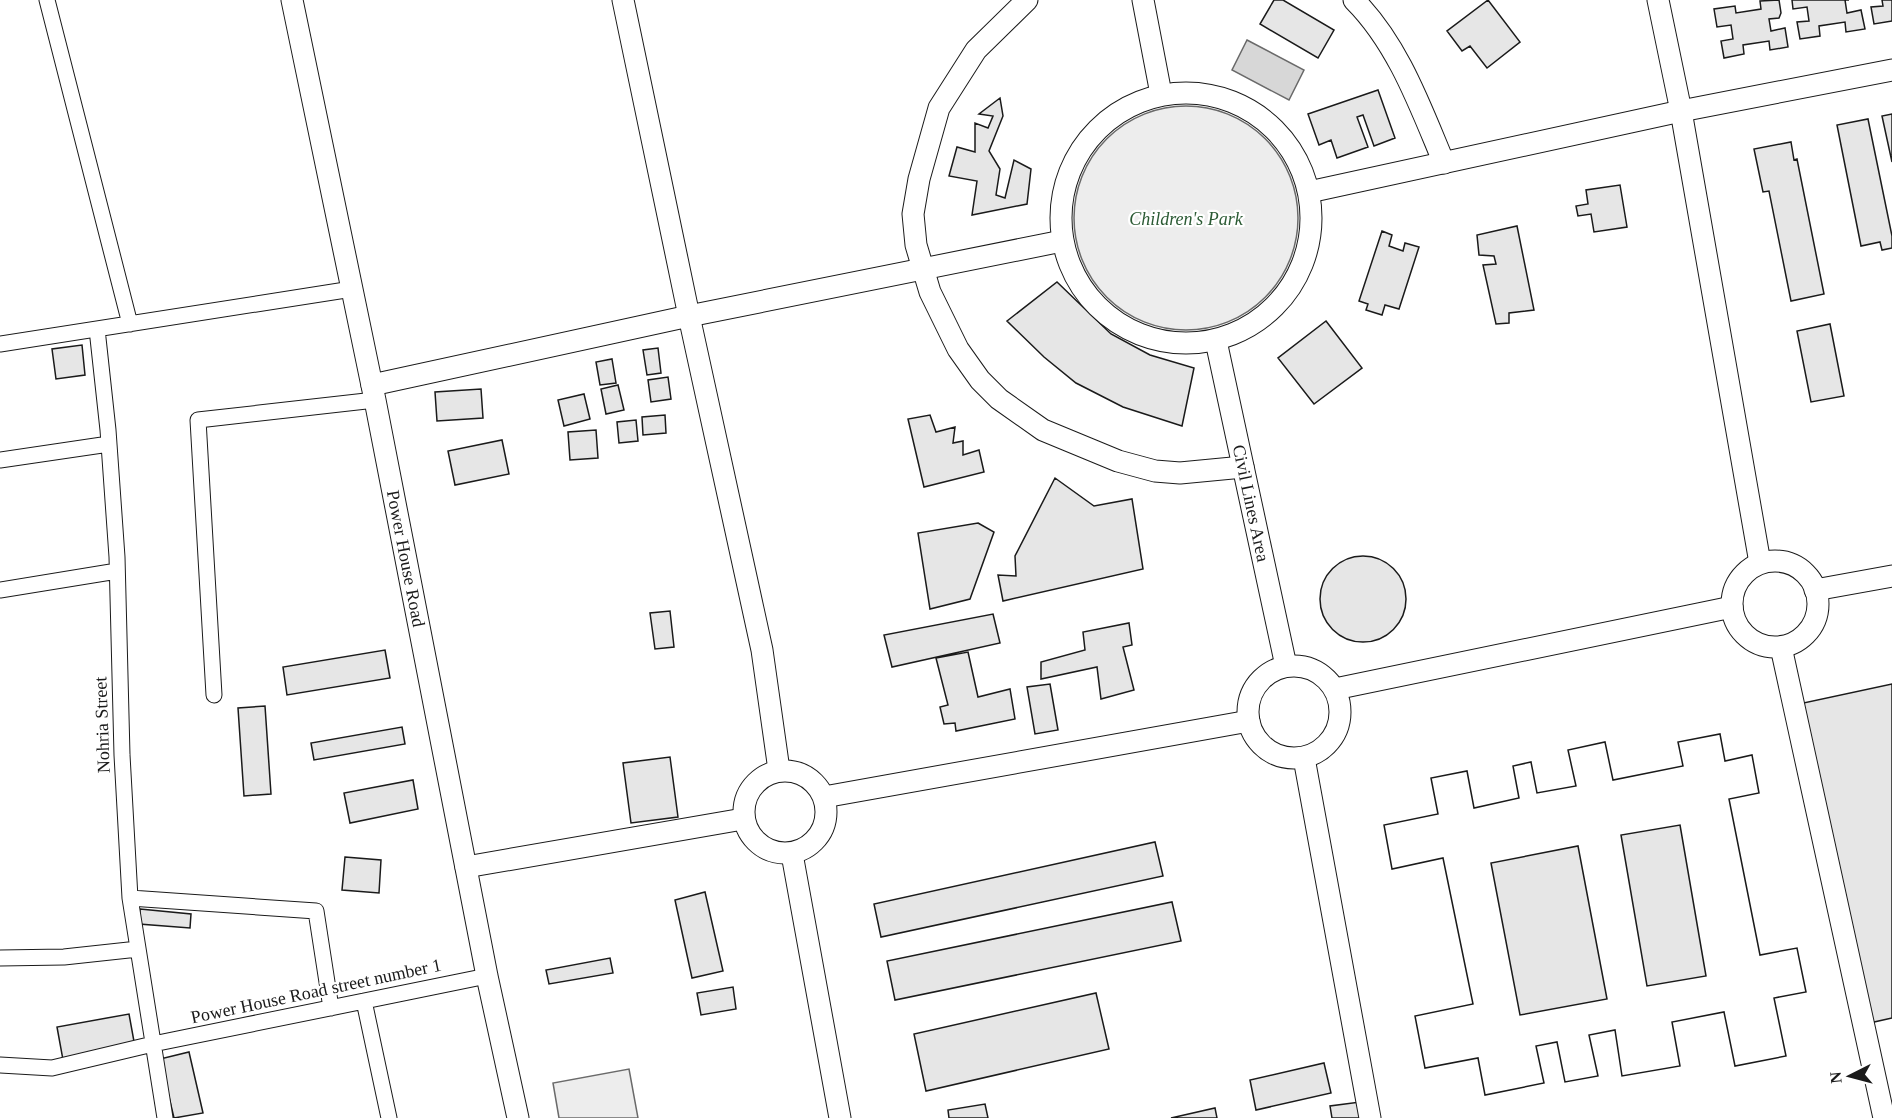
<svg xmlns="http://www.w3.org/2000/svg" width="1892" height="1118" viewBox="0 0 1892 1118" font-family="'Times New Roman',serif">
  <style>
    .built { fill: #ededed; stroke: #6a6a6a; stroke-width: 1.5 }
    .water { fill: #d7d7d7; stroke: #6a6a6a; stroke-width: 1.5 }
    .building { fill: #e6e6e6; stroke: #1a1a1a; stroke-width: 1.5; fill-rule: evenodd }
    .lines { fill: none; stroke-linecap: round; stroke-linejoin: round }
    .street-casing { stroke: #1a1a1a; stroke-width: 17 }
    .secondary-casing { stroke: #1a1a1a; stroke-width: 23 }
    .street { stroke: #fff; stroke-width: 15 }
    .secondary { stroke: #fff; stroke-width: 21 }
    .labels { text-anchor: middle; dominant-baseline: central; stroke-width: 4.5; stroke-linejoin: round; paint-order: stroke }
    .park-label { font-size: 18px; font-style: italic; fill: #2b5a34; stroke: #fff }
    .street-label { font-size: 18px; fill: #1a1a1a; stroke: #fff }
  </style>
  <rect width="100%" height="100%" fill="#fff"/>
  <!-- built -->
  <path class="built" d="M1074 218a112 112 0 1 1 224 0a112 112 0 1 1-224 0Z
    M 629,1069 L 638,1118 L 559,1118 L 553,1083 Z"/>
  <!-- water -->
  <path class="water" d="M 1247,40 L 1304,70 L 1289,100 L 1232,70 Z"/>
  <!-- building -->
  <path class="building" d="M 1274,0 L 1283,0 L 1334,30 L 1318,58 L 1260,24 Z
    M 1488,0 L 1520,42 L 1487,68 L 1470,46 L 1462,51 L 1447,31 Z
    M 1779,0 L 1781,13 L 1779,18 L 1769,19 L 1771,31 L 1785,28 L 1788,47 L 1770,50 L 1769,41 L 1743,45 L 1744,54 L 1724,58 L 1721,41 L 1733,39 L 1731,25 L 1717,27 L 1714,9 L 1735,6 L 1736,13 L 1761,9 L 1760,1 Z
    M 1792,0 L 1849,0 L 1845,0 L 1847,13 L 1861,10 L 1865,29 L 1846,32 L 1845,22 L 1819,26 L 1820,36 L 1800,39 L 1797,22 L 1809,21 L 1807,7 L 1793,9 Z
    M 1882,0 L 1892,0 L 1892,21 L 1874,24 L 1871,7 L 1883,6 Z
    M 1378,90 L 1395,138 L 1374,146 L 1363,115 L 1357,117 L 1368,147 L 1337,158 L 1331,140 L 1319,145 L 1308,114 Z
    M 1000,98 L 1003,116 L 989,151 L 1000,169 L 996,195 L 1005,198 L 1014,160 L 1031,169 L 1027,204 L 972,215 L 977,181 L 949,176 L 957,147 L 975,152 L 975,123 L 988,128 L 993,116 L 979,114 Z
    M 1892,114 L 1892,162 L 1882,116 Z
    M 1868,119 L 1892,236 L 1892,248 L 1882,250 L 1880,242 L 1861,246 L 1837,125 Z
    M 1791,142 L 1794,160 L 1797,159 L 1824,294 L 1791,301 L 1769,191 L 1763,192 L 1754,149 Z
    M 1620,185 L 1627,227 L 1594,232 L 1591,214 L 1578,216 L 1576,206 L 1588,204 L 1586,190 Z
    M 1517,226 L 1534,310 L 1509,313 L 1509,323 L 1496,324 L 1483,265 L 1496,264 L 1494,256 L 1479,255 L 1477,235 Z
    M 1382,231 L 1392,235 L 1389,246 L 1403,251 L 1405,243 L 1419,247 L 1399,309 L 1385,305 L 1382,315 L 1366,310 L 1368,304 L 1359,301 Z
    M 1057,282 L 1111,334 L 1150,355 L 1194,368 L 1182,426 L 1123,407 L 1076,383 L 1044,357 L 1007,321 Z
    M 1326,321 L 1362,368 L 1314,404 L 1278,358 Z
    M 1830,324 L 1844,396 L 1811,402 L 1797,331 Z
    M 82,345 L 85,375 L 56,379 L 52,349 Z
    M 658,348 L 661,373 L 647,375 L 643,350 Z
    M 612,359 L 616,383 L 600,385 L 596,362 Z
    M 668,377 L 671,399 L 651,402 L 648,380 Z
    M 618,385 L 624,410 L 606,414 L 601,389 Z
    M 481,389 L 483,418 L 437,421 L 435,392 Z
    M 584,394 L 590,419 L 564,426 L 558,400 Z
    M 665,415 L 666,433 L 643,435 L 642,417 Z
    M 930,415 L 936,432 L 955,427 L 953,443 L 963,441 L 963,455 L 979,450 L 984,472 L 924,487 L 908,419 Z
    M 636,420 L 638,441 L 619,443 L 617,422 Z
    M 596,430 L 598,458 L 570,460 L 568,432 Z
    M 502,440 L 509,474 L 455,485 L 448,451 Z
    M 1055,478 L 1094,506 L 1132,499 L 1143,569 L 1003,601 L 998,575 L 1016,576 L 1015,556 Z
    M 978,523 L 994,532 L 970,599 L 930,609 L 918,533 Z
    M1320 599a43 43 0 1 1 86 0a43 43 0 1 1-86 0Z
    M 670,611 L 674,647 L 655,649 L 650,613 Z
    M 993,614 L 1000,643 L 892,667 L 884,635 Z
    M 1129,623 L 1132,645 L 1123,647 L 1134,690 L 1101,699 L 1097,667 L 1041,679 L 1041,662 L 1085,650 L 1083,632 Z
    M 385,650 L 390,678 L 287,695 L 283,667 Z
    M 968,652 L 978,697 L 1010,689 L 1015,719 L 956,731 L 955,723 L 944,724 L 940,707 L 948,705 L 936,658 Z
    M 1050,684 L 1058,730 L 1035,734 L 1027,687 Z
    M 1892,684 L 1892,1018 L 1865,1024 L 1794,705 Z
    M 265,706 L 271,794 L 244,796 L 238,708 Z
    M 402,727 L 405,744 L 314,760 L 311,743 Z
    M 1720,734 L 1725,761 L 1752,755 L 1759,793 L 1729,799 L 1760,955 L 1797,948 L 1806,992 L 1774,998 L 1786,1056 L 1735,1066 L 1724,1012 L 1672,1022 L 1680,1066 L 1622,1076 L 1615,1030 L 1589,1035 L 1598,1076 L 1565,1082 L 1557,1042 L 1536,1046 L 1544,1083 L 1485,1095 L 1478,1058 L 1425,1068 L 1415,1016 L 1473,1004 L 1443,858 L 1392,869 L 1384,825 L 1438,814 L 1431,778 L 1467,771 L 1474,808 L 1519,798 L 1513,766 L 1531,762 L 1537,793 L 1576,786 L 1568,750 L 1605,742 L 1613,780 L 1683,766 L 1678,742 ZM 1680,825 L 1706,976 L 1647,986 L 1621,835 ZM 1578,846 L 1607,999 L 1520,1015 L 1491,863 Z
    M 1720,734 L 1725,761 L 1752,755 L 1759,793 L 1729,799 L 1760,955 L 1797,948 L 1806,992 L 1774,998 L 1786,1056 L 1735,1066 L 1724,1012 L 1672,1022 L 1680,1066 L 1622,1076 L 1615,1030 L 1589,1035 L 1598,1076 L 1565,1082 L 1557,1042 L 1536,1046 L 1544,1083 L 1485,1095 L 1478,1058 L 1425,1068 L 1415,1016 L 1473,1004 L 1443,858 L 1392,869 L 1384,825 L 1438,814 L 1431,778 L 1467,771 L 1474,808 L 1519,798 L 1513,766 L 1531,762 L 1537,793 L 1576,786 L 1568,750 L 1605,742 L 1613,780 L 1683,766 L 1678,742 Z
    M 670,757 L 678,817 L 631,823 L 623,763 Z
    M 413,780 L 418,809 L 350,823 L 344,793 Z
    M 1155,842 L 1163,876 L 881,937 L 874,904 Z
    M 345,857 L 381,860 L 379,893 L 342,890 Z
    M 705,892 L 723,971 L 692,978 L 675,900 Z
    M 1172,902 L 1181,941 L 895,1000 L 887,961 Z
    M 140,909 L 191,914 L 190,928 L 139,924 Z
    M 610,958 L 613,973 L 549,984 L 546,970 Z
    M 733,987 L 736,1009 L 701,1015 L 697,993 Z
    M 1096,993 L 1109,1049 L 926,1091 L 914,1034 Z
    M 129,1014 L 135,1047 L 63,1060 L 57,1027 Z
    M 189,1052 L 203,1113 L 174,1118 L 160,1059 Z
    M 1324,1063 L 1331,1093 L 1256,1110 L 1250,1080 Z
    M 1360,1102 L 1362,1118 L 1332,1118 L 1330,1106 Z
    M 985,1104 L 988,1118 L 949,1118 L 948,1110 Z
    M 1215,1108 L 1217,1118 L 1171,1118 Z"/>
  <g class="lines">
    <defs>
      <path id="street" d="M 47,0 L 130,324
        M 97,329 L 108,430 L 117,557 L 122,755 L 130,898 L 165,1118
        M 0,344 L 352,289
        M 0,460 L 109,444
        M 0,590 L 117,571
        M 214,695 L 198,420 L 375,400
        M 130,898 L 316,911 L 331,1008
        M 0,958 L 64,957 L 138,949
        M 364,1001 L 389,1118
        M 0,1065 L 52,1068 L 153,1044 L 487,976"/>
      <g id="secondary">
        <path id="s1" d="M 292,0 L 375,400 L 487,976 L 518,1118"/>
        <path d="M 623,0 L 689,316 L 762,650 L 779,770"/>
        <path d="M 1027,0 L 976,50 L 939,108 L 919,179 L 913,214 L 916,245 L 930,292 L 958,349 L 980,380 L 999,399 L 1043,430 L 1118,461 L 1155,471 L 1180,473 L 1243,467"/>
        <path d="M 1143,0 L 1161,94"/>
        <path d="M 1354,0 C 1398,44 1420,106 1444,163"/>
        <path d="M 1658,0 L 1681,111 L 1760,563"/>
        <circle cx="1186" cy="218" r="125"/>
        <path d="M 1309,192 L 1681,111 L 1892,70"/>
        <path id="s2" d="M 1216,341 L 1286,666"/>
        <path d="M 372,385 L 689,316 L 1062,241"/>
        <circle cx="1775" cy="604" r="43"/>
        <path d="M 1815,590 L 1892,576"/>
        <path d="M 1781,647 L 1884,1118"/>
        <circle cx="1294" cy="712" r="46"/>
        <path d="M 1335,689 L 1732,607"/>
        <path d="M 1304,758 L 1370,1118"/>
        <circle cx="785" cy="812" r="41"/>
        <path d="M 824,797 L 1249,721"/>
        <path d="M 792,854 L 840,1118"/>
        <path d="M 466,867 L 743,819"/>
      </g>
    </defs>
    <!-- street casing -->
    <use href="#street" class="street-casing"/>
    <!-- secondary casing -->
    <use href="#secondary" class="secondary-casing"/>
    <!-- street -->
    <use href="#street" class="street"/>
    <!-- secondary -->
    <use href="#secondary" class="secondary"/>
  </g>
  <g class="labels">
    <!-- park labels -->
    <g class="park-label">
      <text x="1186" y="219">Children's Park</text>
    </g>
    <!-- street labels -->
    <g class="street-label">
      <text stroke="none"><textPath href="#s2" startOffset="166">Civil Lines Area</textPath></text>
      <text stroke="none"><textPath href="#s1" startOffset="570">Power House Road</textPath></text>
      <text transform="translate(102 725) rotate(-92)">Nohria Street</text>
      <text transform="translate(316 991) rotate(-12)">Power House Road street number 1</text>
    </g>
  </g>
  <!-- north arrow -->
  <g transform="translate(1850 1076) rotate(264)" stroke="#ffffff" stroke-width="4.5" paint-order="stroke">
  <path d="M0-4.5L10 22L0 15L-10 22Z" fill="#1a1a1a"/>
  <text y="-9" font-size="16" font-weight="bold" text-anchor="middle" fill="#1a1a1a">N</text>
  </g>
</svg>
